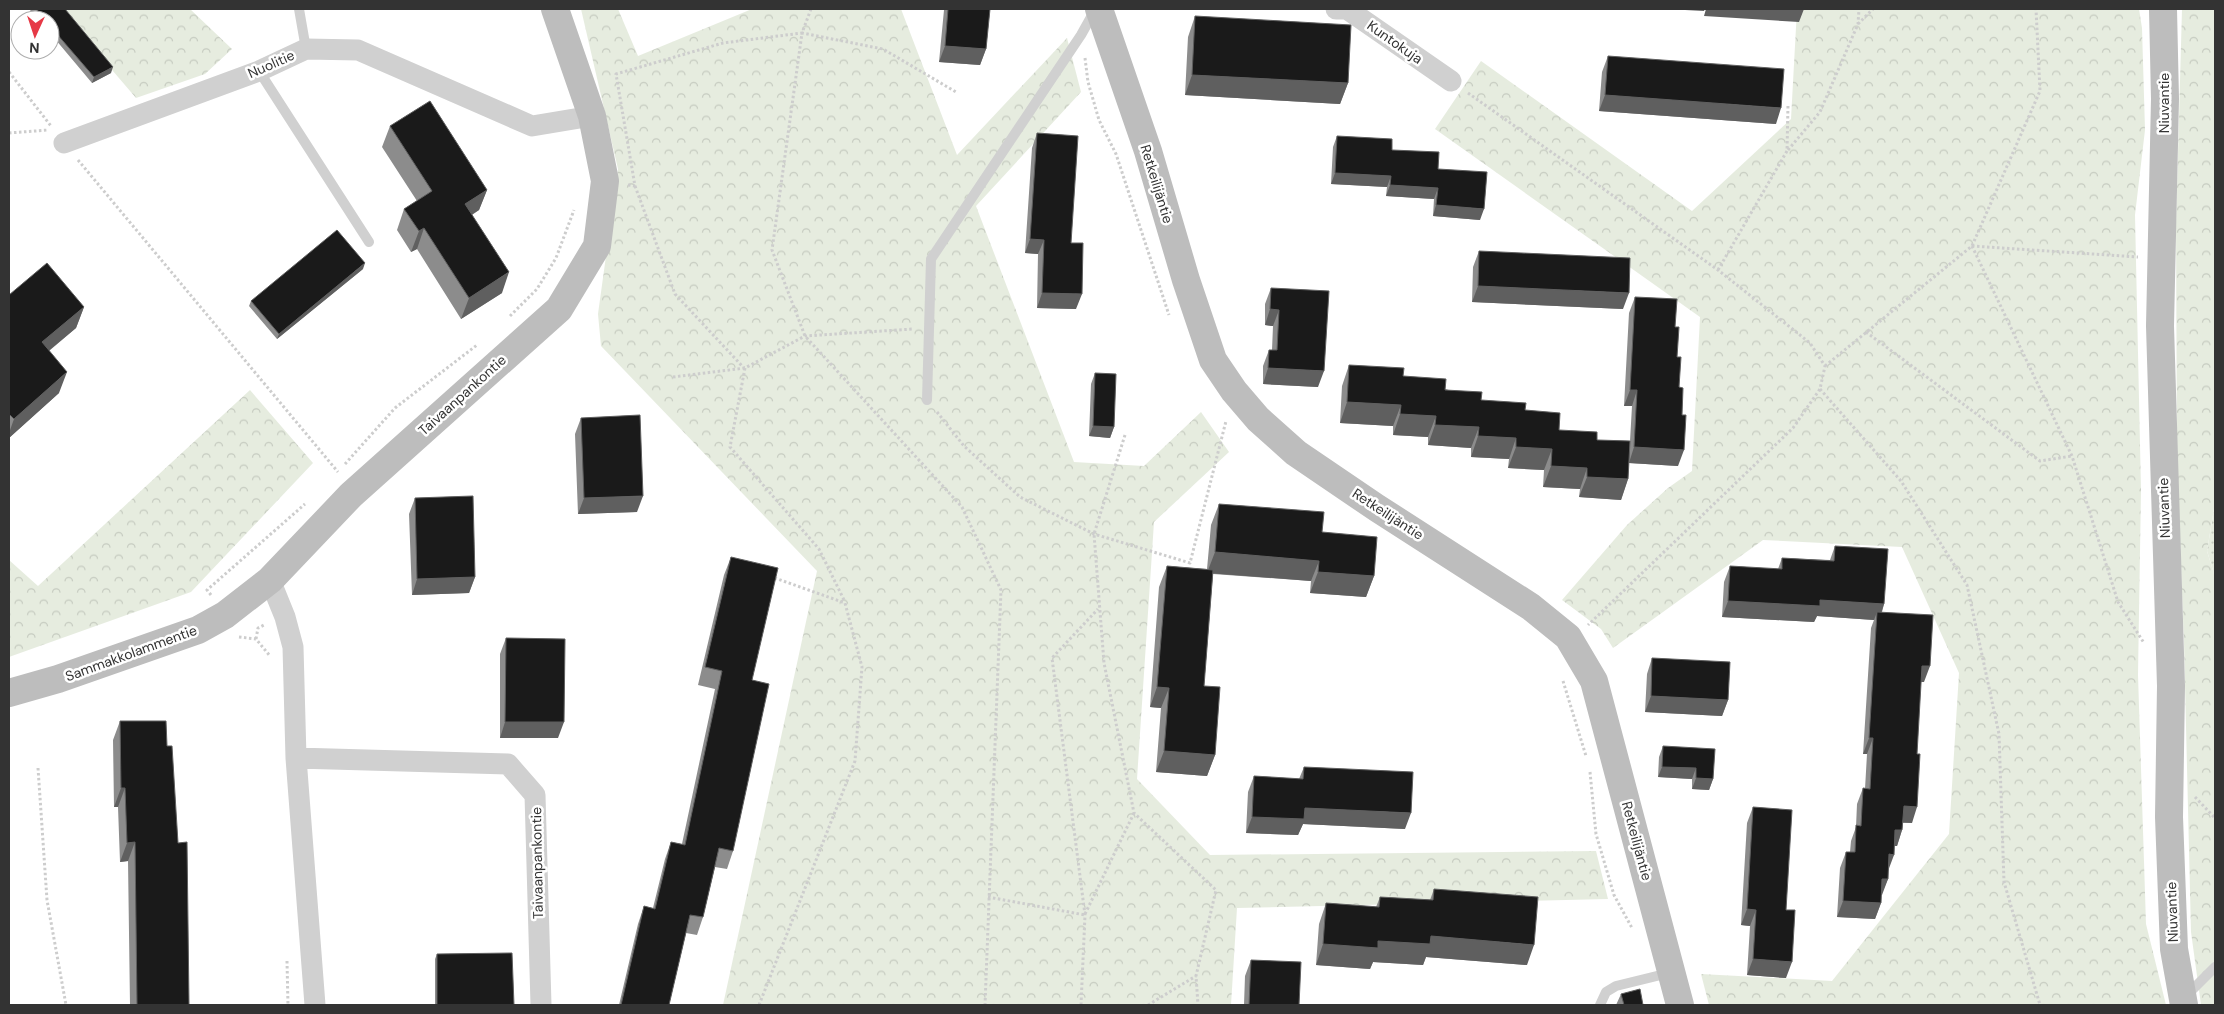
<svg xmlns="http://www.w3.org/2000/svg" width="2224" height="1014" viewBox="0 0 2224 1014" font-family="'DM Sans',sans-serif">
  <style>
    .grass { fill: url(#grass-dots) }
    .forest { fill: url(#forest-crowns) }
    .lines { fill: none; stroke-linecap: round; stroke-linejoin: round }
    .path { stroke: #cdcdcd; stroke-width: 3; stroke-dasharray: 2.5 2.5; stroke-linecap: butt }
    .lane { stroke: #d0d0d0; stroke-width: 10 }
    .street { stroke: #d0d0d0; stroke-width: 21 }
    .secondary { stroke: #bdbdbd; stroke-width: 28 }
    .wall { fill: #8c8c8c }
    .shaded-wall { fill: #5f5f5f }
    .building { fill: #1a1a1a; stroke: #5f5f5f }
    .labels { text-anchor: middle; dominant-baseline: central; stroke-width: 5; stroke-linejoin: round; paint-order: stroke }
    .street-label { font-size: 14px; fill: #333; stroke: #fff }
  </style>
  <defs>
    <pattern id="grass-dots" width="8" height="8" patternUnits="userSpaceOnUse" patternTransform="scale(1.25)"><rect width="8" height="8" fill="#e6ecdf"/><path d="M2 2h.1M6 6h.1" fill="none" stroke="#c6cbc0" stroke-width="1.8" stroke-linecap="round"/></pattern>
    <pattern id="forest-crowns" width="20" height="18" patternUnits="userSpaceOnUse" patternTransform="scale(1.25)"><rect width="20" height="18" fill="#e6ecdf"/><path d="M2 6a3 3 0 1 1 6 0M12 15a3 3 0 1 1 6 0" fill="none" stroke="#c6cbc0"/></pattern>
  </defs>
  <rect width="100%" height="100%" fill="#fff"/>
  <!-- grass -->
  <path class="grass" d="M 2215,503 L 2215,577 L 2207,551 Z"/>
  <!-- forest -->
  <path class="forest" d="M 60,9 L 190,9 L 232,49 L 205,74 L 136,98 Z
    M 581,9 L 618,9 L 638,56 L 752,9 L 901,9 L 957,155 L 1067,38 L 1081,92 L 976,206 L 1074,462 L 1144,466 L 1201,412 L 1229,452 L 1154,522 L 1137,779 L 1210,855 L 1596,851 L 1608,899 L 1237,908 L 1231,1005 L 723,1005 L 817,571 L 601,346 L 598,314 L 618,169 Z
    M 1797,9 L 2139,9 L 2142,28 L 2145,130 L 2135,215 L 2141,490 L 2138,675 L 2146,924 L 2166,1005 L 1709,1005 L 1701,974 L 1832,981 L 1949,834 L 1959,673 L 1902,547 L 1763,540 L 1613,648 L 1601,629 L 1562,600 L 1627,525 L 1668,488 L 1692,471 L 1700,317 L 1435,129 L 1481,61 L 1692,211 L 1791,119 Z
    M 2182,9 L 2215,9 L 2215,503 L 2207,551 L 2215,577 L 2215,1005 L 2201,1005 L 2191,932 L 2184,644 L 2177,462 L 2176,224 Z
    M 250,390 L 313,463 L 191,592 L 9,657 L 9,560 L 38,586 Z"/>
  <g class="lines">
    <!-- path -->
    <path class="path" d="M 811,9 L 802,33 L 883,49 L 956,92
      M 1858,24 L 1873,9
      M 1085,58 L 1088,82 L 1099,120 L 1116,154 L 1169,315
      M 9,72 L 51,126
      M 1468,93 L 1718,270 L 1810,343 L 1825,366 L 1820,389 L 1793,428 L 1588,625
      M 9,133 L 48,130
      M 1788,150 L 1820,112 L 1858,24 L 1859,9
      M 78,160 L 338,472
      M 628,185 L 635,186 L 616,74 L 723,43 L 802,33 L 772,250 L 805,336 L 962,507 L 1001,590 L 985,1005
      M 635,186 L 675,294 L 744,368
      M 1972,246 L 2072,456 L 2118,602 L 2144,643
      M 1972,246 L 2138,257
      M 1718,270 L 1787,151 L 1788,105
      M 510,316 L 537,289 L 556,258 L 574,210
      M 1866,332 L 2040,461 L 2072,456
      M 1825,366 L 1972,246 L 2040,91 L 2036,9
      M 745,368 L 730,447 L 819,549 L 845,602
      M 673,377 L 745,368 L 805,336 L 913,329
      M 1820,389 L 1901,481 L 1967,585 L 1999,734 L 2004,882 L 2040,1005
      M 937,412 L 964,446 L 1020,497 L 1094,534 L 1190,563 L 1226,421
      M 1125,435 L 1094,534 L 1104,663 L 1134,813 L 1216,890 L 1196,976 L 1198,1005
      M 345,464 L 395,408 L 477,345
      M 211,595 L 207,590 L 305,504
      M 239,637 L 256,639 L 270,656
      M 256,639 L 258,628 L 264,625
      M 1563,681 L 1586,756
      M 38,768 L 47,900 L 66,1005
      M 1590,772 L 1596,834 L 1614,895 L 1632,928
      M 2195,797 L 2215,818
      M 988,897 L 1085,915
      M 1085,914 L 1134,813
      M 287,961 L 288,1005
      M 759,1005 L 855,761 L 862,667 L 845,603 L 772,577
      M 1081,1005 L 1085,915 L 1052,658 L 1098,609
      M 1148,1005 L 1196,976"/>
    <!-- lane -->
    <path class="lane" d="M 299,9 L 306,49
      M 259,71 L 369,242
      M 927,400 L 931,259 L 1081,35 L 1095,10
      M 2185,997 L 2215,967
      M 1600,1005 L 1606,992 L 1616,986 L 1669,973"/>
    <!-- street -->
    <path class="street" d="M 1336,9 L 1347,9 L 1451,81
      M 64,143 L 259,71 L 306,49 L 358,50 L 532,126 L 592,116
      M 270,580 L 285,617 L 293,647 L 296,758 L 315,1005
      M 296,758 L 508,764 L 535,795 L 541,1005"/>
    <!-- secondary -->
    <path class="secondary" d="M 1099,9 L 1148,151 L 1186,280 L 1213,360 L 1234,391 L 1258,419 L 1296,453 L 1377,508 L 1531,607 L 1568,637 L 1594,681 L 1680,1005
      M 2163,9 L 2165,99 L 2160,326 L 2171,686 L 2169,817 L 2174,949 L 2184,1005
      M 9,693 L 58,679 L 198,630 L 225,615 L 270,580 L 351,495 L 559,309 L 597,246 L 605,181 L 592,116 L 555,9"/>
  </g>
  <!-- wall -->
  <path class="wall" d="M 29,9 L 65,9 L 111,73 L 92,83 L 50,33 L 50,20 L 39,20 Z
    M 930,9 L 990,9 L 986,49 L 980,65 L 939,62 L 944,10 Z
    M 1195,16 L 1348,83 L 1340,104 L 1185,95 L 1188,37 Z
    M 1608,56 L 1776,124 L 1599,111 L 1602,72 Z
    M 390,126 L 487,190 L 479,210 L 472,215 L 502,293 L 461,319 L 417,249 L 411,252 L 397,230 L 404,209 L 417,201 L 382,147 Z
    M 1037,133 L 1071,243 L 1076,309 L 1037,308 L 1038,254 L 1025,253 L 1032,148 Z
    M 1337,136 L 1392,150 L 1438,169 L 1480,220 L 1433,216 L 1434,199 L 1386,196 L 1387,187 L 1331,184 L 1333,147 Z
    M 1479,251 L 1623,309 L 1472,302 L 1473,267 Z
    M 363,269 L 277,339 L 249,306 L 251,301 Z
    M 1271,288 L 1318,387 L 1263,384 L 1263,366 L 1269,350 L 1272,350 L 1273,326 L 1265,325 L 1265,304 Z
    M 9,295 L 84,307 L 76,328 L 49,351 L 59,393 L 9,438 Z
    M 1635,297 L 1675,327 L 1679,387 L 1678,466 L 1629,463 L 1628,479 L 1621,500 L 1579,497 L 1580,489 L 1543,487 L 1544,470 L 1508,468 L 1509,459 L 1471,457 L 1471,448 L 1428,445 L 1428,437 L 1393,435 L 1393,426 L 1340,423 L 1342,386 L 1349,365 L 1403,376 L 1481,400 L 1525,410 L 1559,430 L 1597,440 L 1630,441 L 1632,406 L 1624,406 L 1629,313 Z
    M 1095,373 L 1114,427 L 1110,438 L 1089,436 L 1091,384 Z
    M 581,418 L 637,512 L 578,514 L 575,434 Z
    M 415,498 L 475,577 L 469,593 L 412,595 L 409,514 Z
    M 1219,504 L 1322,532 L 1374,576 L 1366,597 L 1310,593 L 1311,581 L 1213,574 L 1204,686 L 1215,755 L 1207,776 L 1156,772 L 1161,708 L 1150,707 L 1159,587 L 1167,566 L 1207,569 L 1211,525 Z
    M 1835,546 L 1884,604 L 1882,612 L 1924,682 L 1921,682 L 1912,823 L 1903,823 L 1902,830 L 1897,846 L 1894,846 L 1888,870 L 1888,879 L 1881,895 L 1881,903 L 1875,919 L 1837,917 L 1840,868 L 1846,852 L 1850,852 L 1851,841 L 1856,827 L 1857,804 L 1863,788 L 1865,789 L 1867,754 L 1863,754 L 1871,628 L 1874,620 L 1817,616 L 1814,622 L 1722,617 L 1724,582 L 1730,566 L 1778,569 L 1782,558 L 1830,560 Z
    M 731,557 L 752,680 L 733,851 L 727,869 L 715,867 L 703,917 L 697,935 L 686,933 L 669,1005 L 619,1005 L 638,924 L 644,906 L 653,908 L 665,859 L 671,842 L 682,844 L 715,689 L 698,685 L 724,575 Z
    M 506,638 L 558,738 L 500,738 L 500,654 Z
    M 1652,658 L 1728,700 L 1722,716 L 1645,712 L 1647,674 Z
    M 120,721 L 167,746 L 178,843 L 189,1005 L 130,1005 L 128,861 L 120,862 L 118,807 L 114,807 L 113,740 Z
    M 1663,746 L 1713,779 L 1709,790 L 1692,789 L 1692,779 L 1658,777 L 1659,757 Z
    M 1304,767 L 1405,829 L 1303,824 L 1298,835 L 1246,833 L 1248,792 L 1254,776 L 1299,779 Z
    M 1753,807 L 1786,910 L 1786,978 L 1747,975 L 1750,926 L 1741,925 L 1747,823 Z
    M 1434,889 L 1527,965 L 1426,957 L 1423,965 L 1373,962 L 1370,969 L 1316,965 L 1319,924 L 1326,903 L 1376,907 L 1380,897 L 1430,900 Z
    M 437,954 L 514,1005 L 435,1005 L 435,959 Z
    M 1251,960 L 1299,1005 L 1244,1005 L 1245,976 Z
    M 1621,994 L 1643,1005 L 1616,1005 Z"/>
  <!-- shaded-wall -->
  <path class="shaded-wall" d="M 930,9 L 944,9 L 944,10 Z
    M 1666,9 L 1705,9 L 1704,11 Z
    M 1706,9 L 1804,9 L 1799,22 L 1704,16 Z
    M 945,46 L 986,49 L 980,65 L 939,62 Z
    M 113,67 L 111,73 L 92,83 L 94,77 Z
    M 1192,75 L 1348,83 L 1340,104 L 1185,95 Z
    M 1605,95 L 1781,108 L 1776,124 L 1599,111 Z
    M 1335,173 L 1391,176 L 1387,187 L 1331,184 Z
    M 1390,185 L 1438,188 L 1434,199 L 1386,196 Z
    M 487,190 L 479,210 L 457,224 L 465,204 Z
    M 1436,205 L 1484,209 L 1480,220 L 1433,216 Z
    M 424,228 L 417,249 L 411,252 L 419,231 Z
    M 1030,239 L 1044,240 L 1038,254 L 1025,253 Z
    M 365,263 L 363,269 L 277,339 L 279,334 Z
    M 509,272 L 502,293 L 461,319 L 469,298 Z
    M 1478,286 L 1629,293 L 1623,309 L 1472,302 Z
    M 1042,293 L 1082,294 L 1076,309 L 1037,308 Z
    M 84,307 L 76,328 L 34,363 L 42,342 Z
    M 1270,309 L 1279,310 L 1273,326 L 1265,325 Z
    M 1268,368 L 1324,371 L 1318,387 L 1263,384 Z
    M 67,372 L 59,393 L 9,438 L 9,433 L 14,419 Z
    M 1630,390 L 1637,390 L 1632,406 L 1624,406 Z
    M 1347,402 L 1401,405 L 1393,426 L 1340,423 Z
    M 1400,414 L 1436,416 L 1428,437 L 1393,435 Z
    M 1435,425 L 1479,427 L 1471,448 L 1428,445 Z
    M 1093,426 L 1114,427 L 1110,438 L 1089,436 Z
    M 1478,436 L 1516,438 L 1509,459 L 1471,457 Z
    M 1516,447 L 1552,449 L 1544,470 L 1508,468 Z
    M 1634,447 L 1684,450 L 1678,466 L 1629,463 Z
    M 1551,466 L 1587,468 L 1580,489 L 1543,487 Z
    M 1587,477 L 1628,479 L 1621,500 L 1579,497 Z
    M 643,496 L 637,512 L 578,514 L 584,498 Z
    M 1215,552 L 1319,561 L 1311,581 L 1207,573 Z
    M 1318,572 L 1374,576 L 1366,597 L 1310,593 Z
    M 475,577 L 469,593 L 412,595 L 417,579 Z
    M 1820,600 L 1884,604 L 1879,620 L 1877,612 L 1874,620 L 1817,616 L 1814,622 L 1722,617 L 1728,601 Z
    M 1922,666 L 1930,666 L 1924,682 L 1916,682 Z
    M 1157,687 L 1169,688 L 1161,708 L 1150,707 Z
    M 1651,696 L 1728,700 L 1722,716 L 1645,712 Z
    M 505,722 L 564,722 L 558,738 L 500,738 Z
    M 1869,738 L 1873,738 L 1867,754 L 1863,754 Z
    M 1164,751 L 1215,755 L 1207,776 L 1156,772 Z
    M 1662,767 L 1696,768 L 1692,779 L 1658,777 Z
    M 1696,778 L 1713,779 L 1709,790 L 1692,789 Z
    M 121,788 L 125,788 L 118,807 L 114,807 Z
    M 1904,806 L 1917,807 L 1912,823 L 1898,822 Z
    M 1305,808 L 1411,813 L 1405,829 L 1303,824 L 1298,835 L 1246,833 L 1252,817 Z
    M 1895,830 L 1902,830 L 1897,846 L 1889,846 Z
    M 135,842 L 128,861 L 120,862 L 127,843 Z
    M 1889,854 L 1894,855 L 1888,871 Z
    M 1882,879 L 1888,879 L 1882,895 L 1876,895 Z
    M 1843,901 L 1881,903 L 1875,919 L 1837,917 Z
    M 1747,909 L 1756,910 L 1750,926 L 1741,925 Z
    M 1431,936 L 1534,945 L 1527,965 L 1426,957 L 1423,965 L 1373,962 L 1370,969 L 1316,965 L 1323,944 Z
    M 1753,959 L 1792,962 L 1786,978 L 1747,975 Z"/>
  <!-- building -->
  <path class="building" d="M 36,9 L 65,9 L 113,67 L 94,77 L 50,26 L 50,20 L 45,20 Z
    M 948,9 L 990,9 L 986,49 L 945,46 Z
    M 1195,16 L 1351,25 L 1348,83 L 1192,75 Z
    M 1608,56 L 1784,69 L 1781,108 L 1605,95 Z
    M 430,101 L 487,190 L 465,204 L 509,272 L 469,298 L 424,228 L 419,231 L 404,209 L 432,191 L 390,126 Z
    M 1037,133 L 1078,136 L 1071,243 L 1083,243 L 1082,294 L 1042,293 L 1044,240 L 1030,239 Z
    M 1337,136 L 1392,139 L 1392,150 L 1439,152 L 1438,169 L 1487,172 L 1484,209 L 1436,205 L 1438,188 L 1390,185 L 1391,176 L 1335,173 Z
    M 337,230 L 365,263 L 279,334 L 251,301 Z
    M 1479,251 L 1630,258 L 1629,293 L 1478,286 Z
    M 47,263 L 84,307 L 42,342 L 67,372 L 14,419 L 9,414 L 9,295 Z
    M 1271,288 L 1329,291 L 1324,371 L 1268,368 L 1269,350 L 1277,350 L 1279,310 L 1270,309 Z
    M 1635,297 L 1677,299 L 1675,327 L 1679,327 L 1677,357 L 1681,357 L 1679,387 L 1683,388 L 1682,415 L 1686,415 L 1684,450 L 1634,447 L 1637,390 L 1630,390 Z
    M 1349,365 L 1404,368 L 1403,376 L 1446,379 L 1445,390 L 1482,392 L 1481,400 L 1526,403 L 1525,410 L 1560,413 L 1559,430 L 1597,432 L 1597,440 L 1630,441 L 1628,479 L 1587,477 L 1587,468 L 1551,466 L 1552,449 L 1516,447 L 1516,438 L 1478,436 L 1479,427 L 1435,425 L 1436,416 L 1400,414 L 1401,405 L 1347,402 Z
    M 1095,373 L 1116,374 L 1114,427 L 1093,426 Z
    M 640,415 L 643,496 L 584,498 L 581,418 Z
    M 473,496 L 475,577 L 417,579 L 415,498 Z
    M 1219,504 L 1324,512 L 1322,532 L 1377,537 L 1374,576 L 1318,572 L 1319,561 L 1215,552 Z
    M 1835,546 L 1888,549 L 1884,604 L 1820,600 L 1820,606 L 1728,601 L 1730,566 L 1782,569 L 1782,558 L 1834,561 Z
    M 731,557 L 778,568 L 752,680 L 769,684 L 733,851 L 719,848 L 703,917 L 690,915 L 669,1005 L 621,1005 L 644,906 L 655,909 L 671,842 L 685,845 L 722,671 L 705,667 Z
    M 1167,566 L 1213,570 L 1204,686 L 1220,687 L 1215,755 L 1164,751 L 1169,688 L 1157,687 Z
    M 1877,612 L 1933,615 L 1930,666 L 1922,666 L 1917,754 L 1920,754 L 1917,807 L 1904,806 L 1902,830 L 1895,830 L 1894,855 L 1889,854 L 1888,879 L 1882,879 L 1881,903 L 1843,901 L 1846,852 L 1855,852 L 1856,825 L 1861,826 L 1863,788 L 1870,789 L 1873,738 L 1869,738 Z
    M 506,638 L 565,639 L 564,722 L 505,722 Z
    M 1652,658 L 1730,662 L 1728,700 L 1651,696 Z
    M 120,721 L 166,721 L 167,746 L 172,746 L 178,843 L 187,842 L 189,1005 L 137,1005 L 135,842 L 127,843 L 125,788 L 121,788 Z
    M 1663,746 L 1715,749 L 1713,779 L 1696,778 L 1696,768 L 1662,767 Z
    M 1304,767 L 1413,772 L 1411,813 L 1305,808 L 1304,819 L 1252,817 L 1254,776 L 1303,779 Z
    M 1753,807 L 1792,810 L 1786,910 L 1795,910 L 1792,962 L 1753,959 L 1756,910 L 1747,909 Z
    M 1434,889 L 1538,897 L 1534,945 L 1431,936 L 1430,944 L 1378,941 L 1378,948 L 1323,944 L 1326,903 L 1379,907 L 1380,897 L 1433,900 Z
    M 512,953 L 514,1005 L 437,1005 L 437,954 Z
    M 1251,960 L 1301,962 L 1299,1005 L 1249,1005 Z
    M 1640,989 L 1643,1005 L 1624,1005 L 1621,994 Z"/>
  <g class="labels">
    <!-- street labels -->
    <g class="street-label">
      <text transform="translate(1395 42) rotate(35)">Kuntokuja</text>
      <text transform="translate(271 64) rotate(-24)">Nuolitie</text>
      <text transform="translate(2164 103) rotate(-90)">Niuvantie</text>
      <text transform="translate(1157 184) rotate(73)">Retkeilijäntie</text>
      <text transform="translate(462 395) rotate(-42)">Taivaanpankontie</text>
      <text transform="translate(2164 508) rotate(-92)">Niuvantie</text>
      <text transform="translate(1388 514) rotate(33)">Retkeilijäntie</text>
      <text transform="translate(131 653) rotate(-20)">Sammakkolammentie</text>
      <text transform="translate(1637 841) rotate(75)">Retkeilijäntie</text>
      <text transform="translate(537 863) rotate(-91)">Taivaanpankontie</text>
      <text transform="translate(2172 912) rotate(-92)">Niuvantie</text>
    </g>
  </g>
  <!-- border -->
  <rect width="2224" height="1014" fill="none" stroke="#333333" stroke-width="20"/>
  <!-- north arrow -->
  <g transform="translate(35 35) rotate(183)"><circle r="24" fill="#ffffff" stroke="#adadad"/>
  <path d="M0-4L9 19L0 12L-9 19Z" fill="#e63946"/>
  <text y="-8" font-size="14" font-weight="bold" text-anchor="middle" fill="#333333">N</text>
  </g>
</svg>
